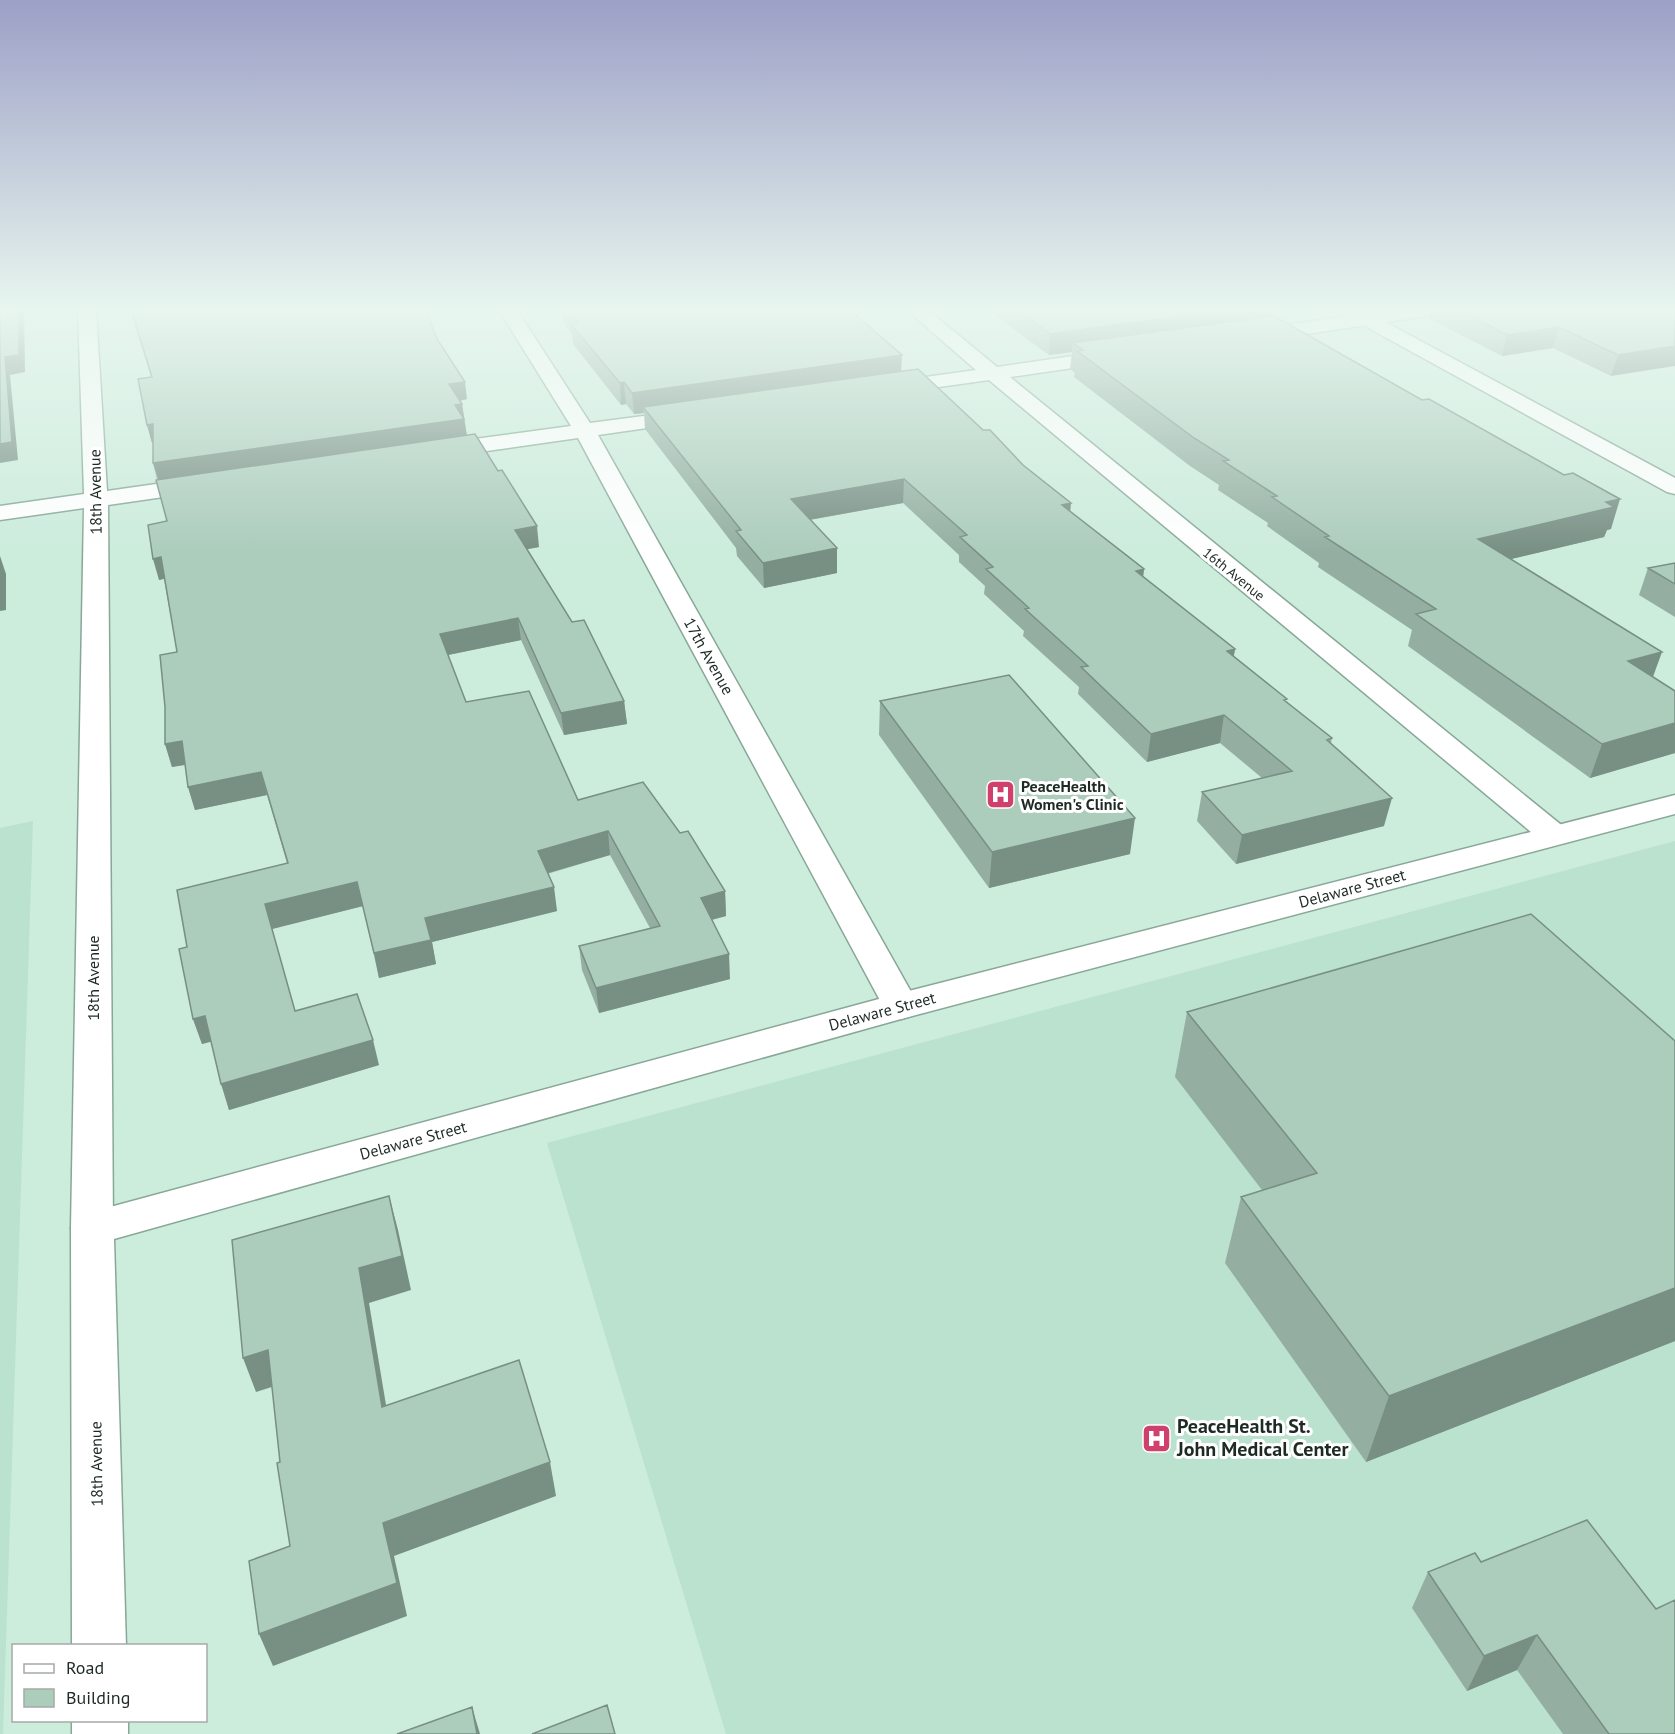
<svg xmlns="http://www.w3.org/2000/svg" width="1675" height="1734" viewBox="0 0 1675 1734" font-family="'PT Sans',sans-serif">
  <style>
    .built { fill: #bbe2cf }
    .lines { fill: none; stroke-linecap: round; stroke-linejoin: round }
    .minor-casing { stroke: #89a798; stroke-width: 3 }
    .tertiary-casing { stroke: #89a798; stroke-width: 3 }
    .primary-casing { stroke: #89a798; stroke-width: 3 }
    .minor { fill: #fff; fill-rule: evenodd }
    .tertiary { fill: #fff; fill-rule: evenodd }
    .primary { fill: #fff; fill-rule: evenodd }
    .wall { fill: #94afa2 }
    .shaded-wall { fill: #788f84 }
    .building { fill: #acccbc; stroke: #788f84; stroke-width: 1.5 }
    .labels { text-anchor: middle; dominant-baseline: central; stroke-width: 6; stroke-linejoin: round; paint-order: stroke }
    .far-street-label { font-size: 14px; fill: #1e2a24; stroke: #fff }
    .street-label { font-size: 16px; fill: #1e2a24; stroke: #fff }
    .poi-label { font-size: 16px; font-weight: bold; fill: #1e2a24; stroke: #fff; text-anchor: start }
    .near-poi-label { font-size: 20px; font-weight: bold; fill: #1e2a24; stroke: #fff; text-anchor: start }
  </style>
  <rect width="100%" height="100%" fill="#ccecdc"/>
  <!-- built -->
  <path class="built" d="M 33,821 L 3,1734 L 0,1734 L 0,828 Z
    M 1675,841 L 1675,1734 L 726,1734 L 547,1143 Z"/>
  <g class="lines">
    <defs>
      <path id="minor" d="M 78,310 L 96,310 L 107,491 L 205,477 L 213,479 L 216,484 L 213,489 L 205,491 L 108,505 L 113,1228 L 107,1240 L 92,1245 L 77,1240 L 71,1228 L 84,508 L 0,520 L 0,506 L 84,494 Z
        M 499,310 L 517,310 L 590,423 L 689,410 L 696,412 L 700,416 L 696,420 L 689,422 L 598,435 L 919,1006 L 914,1015 L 901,1019 L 888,1015 L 883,1006 L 578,438 L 437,458 L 429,456 L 426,451 L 429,446 L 437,444 L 571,426 Z
        M 907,310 L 928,310 L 997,367 L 1114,350 L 1121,352 L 1124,356 L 1121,360 L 1114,362 L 1010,377 L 1565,828 L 1570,835 L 1565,842 L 1554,845 L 1543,842 L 989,380 L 889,394 L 882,392 L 879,388 L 882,384 L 889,382 L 976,370 Z
        M 1388,310 L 1436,310 L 1433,314 L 1427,316 L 1254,342 L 1247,340 L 1244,336 L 1247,332 L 1254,330 Z"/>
      <path id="tertiary" d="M 1675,795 L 1675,814 L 901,1019 L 114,1239 L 126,1646 L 72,1646 L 71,1228 L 77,1216 L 901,993 Z
        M 72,1720 L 128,1720 L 128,1734 L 72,1734 Z"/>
      <path id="primary" d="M 1340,310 L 1363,310 L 1675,478 L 1675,494 L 1667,492 L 1343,314 Z"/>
    </defs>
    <!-- minor casing -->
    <use href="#minor" class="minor-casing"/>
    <!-- tertiary casing -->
    <use href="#tertiary" class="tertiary-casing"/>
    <!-- primary casing -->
    <use href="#primary" class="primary-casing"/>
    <!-- minor -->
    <use href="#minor" class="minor"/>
    <!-- tertiary -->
    <use href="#tertiary" class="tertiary"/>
    <!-- primary -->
    <use href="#primary" class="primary"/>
  </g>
  <!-- wall -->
  <path class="wall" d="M 131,310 L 437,339 L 467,399 L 460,401 L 462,404 L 467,436 L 539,547 L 527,549 L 572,622 L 624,701 L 627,724 L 564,735 L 521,640 L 448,655 L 466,702 L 578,800 L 680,833 L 725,891 L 726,916 L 712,920 L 730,979 L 599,1013 L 582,970 L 579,946 L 650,928 L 610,855 L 547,874 L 557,911 L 432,942 L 436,964 L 379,978 L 363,906 L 272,929 L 295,1011 L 379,1065 L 229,1110 L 211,1041 L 202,1044 L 193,1019 L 187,947 L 287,863 L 267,795 L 195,810 L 188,787 L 185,765 L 172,767 L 165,744 L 177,652 L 164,579 L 159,580 L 167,521 L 153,463 L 153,443 L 152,443 L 147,425 L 151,377 Z
    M 558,310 L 850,310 L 901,371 L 983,430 L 1023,465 L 1070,511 L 1144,569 L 1143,577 L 1235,649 L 1234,656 L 1286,702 L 1332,738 L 1331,743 L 1384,826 L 1236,864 L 1197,821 L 1202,792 L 1262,778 L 1220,743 L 1147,762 L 1078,694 L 1079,687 L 1023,636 L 1024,631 L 984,594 L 985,586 L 959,562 L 959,555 L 903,503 L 810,520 L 837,548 L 837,573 L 764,588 L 737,556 L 736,548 L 645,429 L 644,413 L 634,414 L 626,404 L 621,405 L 573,344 L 572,334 L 564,323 L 563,318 Z
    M 988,310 L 1273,310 L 1272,316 L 1611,529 L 1607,530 L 1604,537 L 1511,559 L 1653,677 L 1675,691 L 1675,753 L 1590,778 L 1408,646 L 1412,630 L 1318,567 L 1319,563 L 1267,526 L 1268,523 L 1218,490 L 1219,485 L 1190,466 L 1074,377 L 1075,373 L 1070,369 L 1072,352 L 1049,355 Z
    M 1430,310 L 1675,310 L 1611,376 L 1553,348 L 1502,356 L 1428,318 Z
    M 1675,563 L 1675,617 L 1639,595 L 1648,568 Z
    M 880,701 L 1130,854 L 989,888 L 879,735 Z
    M 1187,1012 L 1675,1041 L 1675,1341 L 1366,1462 L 1225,1263 L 1241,1197 L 1262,1190 L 1175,1077 Z
    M 1481,1562 L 1656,1609 L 1675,1734 L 1563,1734 L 1517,1670 L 1467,1691 L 1412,1608 L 1428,1572 Z"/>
  <!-- shaded-wall -->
  <path class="shaded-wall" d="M 19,310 L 24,310 L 25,372 L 10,375 L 18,460 L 0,463 L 0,444 L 5,357 Z
    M 1221,310 L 1273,310 L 1272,317 L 1072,343 L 1072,352 L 1049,355 L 1050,334 Z
    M 1559,327 L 1553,348 L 1502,356 L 1507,335 Z
    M 1675,346 L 1675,366 L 1611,376 L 1618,355 Z
    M 902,355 L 901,376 L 643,407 L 644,413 L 634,414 L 632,393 Z
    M 465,382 L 467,399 L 452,402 L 449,384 Z
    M 624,382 L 626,404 L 621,405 L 620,383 Z
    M 462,404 L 467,437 L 159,481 L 153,463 Z
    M 153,424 L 158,442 L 152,443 L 147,425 Z
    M 904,479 L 903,503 L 791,523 L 791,499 Z
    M 1620,499 L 1611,529 L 1607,530 L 1604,537 L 1469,569 L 1478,539 L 1606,502 Z
    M 1071,503 L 1069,527 L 1062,505 Z
    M 537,526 L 539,547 L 518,551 L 515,530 Z
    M 837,548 L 837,573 L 764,588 L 763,563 Z
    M 0,556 L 6,574 L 6,610 L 0,611 Z
    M 161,557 L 167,578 L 159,580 L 153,559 Z
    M 1144,569 L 1141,594 L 1136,571 Z
    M 518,618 L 521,640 L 443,656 L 440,634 Z
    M 1235,649 L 1230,675 L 1227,651 Z
    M 1662,652 L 1650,685 L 1628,661 Z
    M 624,701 L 627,724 L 564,735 L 561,713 Z
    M 1224,715 L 1220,743 L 1147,762 L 1151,734 Z
    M 1675,723 L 1675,753 L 1590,778 L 1602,744 Z
    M 182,741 L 189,764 L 172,767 L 165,744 Z
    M 261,772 L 267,795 L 195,810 L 188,787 Z
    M 1392,798 L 1384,826 L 1236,864 L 1242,835 Z
    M 1135,818 L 1130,854 L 989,888 L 992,852 Z
    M 608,831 L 610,855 L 541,875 L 538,851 Z
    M 357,882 L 363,906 L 272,929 L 265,904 Z
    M 554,887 L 557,911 L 432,942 L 436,964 L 379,978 L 374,953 L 425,918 Z
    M 725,891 L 726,916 L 702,922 L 701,898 Z
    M 729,954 L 730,979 L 599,1013 L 596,988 Z
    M 205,1016 L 214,1041 L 202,1044 L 193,1019 Z
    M 373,1040 L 379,1065 L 229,1110 L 221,1084 Z
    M 389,1196 L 398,1230 L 411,1290 L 369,1303 L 392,1441 L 382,1407 L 359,1268 Z
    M 1675,1288 L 1675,1341 L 1366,1462 L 1389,1396 Z
    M 268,1350 L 281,1384 L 256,1392 L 243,1358 Z
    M 550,1462 L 556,1496 L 394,1556 L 407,1616 L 273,1666 L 259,1634 L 383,1523 Z
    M 1537,1635 L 1517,1670 L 1467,1691 L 1484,1656 Z
    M 472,1707 L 480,1734 L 477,1734 Z"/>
  <!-- building -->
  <path class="building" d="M 0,310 L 19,310 L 19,355 L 5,357 L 12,442 L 0,444 Z
    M 131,310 L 426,310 L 437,339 L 465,382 L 449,384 L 462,404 L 455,405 L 464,419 L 153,463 L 153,424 L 147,425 L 138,379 L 152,377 Z
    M 568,310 L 850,310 L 902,355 L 632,393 L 624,382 L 620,383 L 571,324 L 578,323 Z
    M 1018,310 L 1221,310 L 1050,334 Z
    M 1459,310 L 1675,310 L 1675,346 L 1618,355 L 1559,327 L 1507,335 Z
    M 1274,316 L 1422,400 L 1429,399 L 1564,475 L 1573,473 L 1620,499 L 1606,502 L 1614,507 L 1478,539 L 1662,652 L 1628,661 L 1675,691 L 1675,723 L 1602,744 L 1416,614 L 1436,609 L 1325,537 L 1329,536 L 1272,497 L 1277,496 L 1223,461 L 1229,460 L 1194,438 L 1077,351 L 1083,350 L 1072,343 Z
    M 918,369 L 983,430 L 990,430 L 1023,465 L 1071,503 L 1062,505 L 1144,569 L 1136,571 L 1235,649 L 1227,651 L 1287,699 L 1284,700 L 1332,738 L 1327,740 L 1392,798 L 1242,835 L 1202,792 L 1292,771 L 1224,715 L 1151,734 L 1081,667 L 1088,666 L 1025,609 L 1029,608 L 986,569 L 993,567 L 960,537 L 967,535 L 904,479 L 791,499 L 837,548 L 763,563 L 736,531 L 741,530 L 643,407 Z
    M 475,434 L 498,471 L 502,470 L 537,526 L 515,530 L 572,622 L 584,620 L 624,701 L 561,713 L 518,618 L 440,634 L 466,702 L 529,691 L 578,800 L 643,782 L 680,833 L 688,831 L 725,891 L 701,898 L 729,954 L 596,988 L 579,946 L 660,926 L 608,831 L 538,851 L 554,887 L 425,918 L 431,940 L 374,953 L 357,882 L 265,904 L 295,1011 L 357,994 L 373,1040 L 221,1084 L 205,1016 L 193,1019 L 179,949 L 187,947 L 177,890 L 288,863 L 261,772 L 188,787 L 182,741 L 165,744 L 165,707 L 160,655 L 177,652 L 161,557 L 153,559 L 148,525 L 167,521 L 156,480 Z
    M 1675,563 L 1675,584 L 1648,568 Z
    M 1009,675 L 1135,818 L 992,852 L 880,701 Z
    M 1531,914 L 1675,1041 L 1675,1288 L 1389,1396 L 1241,1197 L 1317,1173 L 1187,1012 Z
    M 389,1196 L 402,1256 L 359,1268 L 382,1407 L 519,1360 L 550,1462 L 383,1523 L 397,1583 L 259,1634 L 249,1561 L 290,1546 L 277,1463 L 280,1462 L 268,1350 L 243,1358 L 232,1240 Z
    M 1587,1520 L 1656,1609 L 1675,1600 L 1675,1734 L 1609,1734 L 1537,1635 L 1484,1656 L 1428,1572 L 1475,1553 L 1481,1562 Z
    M 607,1705 L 615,1734 L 532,1734 Z
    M 472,1707 L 477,1734 L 397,1734 Z"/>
  <!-- sky -->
  <linearGradient id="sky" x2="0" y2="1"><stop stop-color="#9ca0c6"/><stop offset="0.56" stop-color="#e8f6ef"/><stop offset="1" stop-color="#e8f6ef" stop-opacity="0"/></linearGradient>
  <rect width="1675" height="553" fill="url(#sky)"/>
  <!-- icons -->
  <defs>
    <symbol id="hospital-square" viewBox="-11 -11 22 22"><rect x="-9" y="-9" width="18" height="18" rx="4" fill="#cf416c" stroke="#fff"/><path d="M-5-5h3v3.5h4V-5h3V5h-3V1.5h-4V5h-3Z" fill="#fff"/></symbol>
  </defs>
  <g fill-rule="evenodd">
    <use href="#hospital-square" x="984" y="778" width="33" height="33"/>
    <use href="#hospital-square" x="1140" y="1422" width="33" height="33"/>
  </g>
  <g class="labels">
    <!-- far-street labels -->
    <g class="far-street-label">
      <text transform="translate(1234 574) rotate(39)">16th Avenue</text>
    </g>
    <!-- street labels -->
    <g class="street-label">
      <text transform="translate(95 492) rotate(-91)">18th Avenue</text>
      <text transform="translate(709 656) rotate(61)">17th Avenue</text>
      <text transform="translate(1352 888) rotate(-15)">Delaware Street</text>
      <text transform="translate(93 978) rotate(-90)">18th Avenue</text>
      <text transform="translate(882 1011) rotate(-15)">Delaware Street</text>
      <text transform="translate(413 1140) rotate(-15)">Delaware Street</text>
      <text transform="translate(96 1464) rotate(-91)">18th Avenue</text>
    </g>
    <!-- poi labels -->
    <g class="poi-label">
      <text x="1021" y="786">PeaceHealth<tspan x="1021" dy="18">Women's Clinic</tspan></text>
    </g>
    <!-- near-poi labels -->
    <g class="near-poi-label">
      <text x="1177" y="1426">PeaceHealth St.<tspan x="1177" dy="23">John Medical Center</tspan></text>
    </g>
  </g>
  <!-- legend -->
  <rect x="12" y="1644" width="195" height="78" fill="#ffffff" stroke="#a5aaa7" stroke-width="1.5"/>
  <rect x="24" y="1664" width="30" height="9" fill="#ffffff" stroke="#a5aaa7" stroke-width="1.5"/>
  <text x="66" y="1674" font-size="18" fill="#1e2a24">Road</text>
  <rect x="24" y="1689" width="30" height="18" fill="#acccbc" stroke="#a5aaa7" stroke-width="1.5"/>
  <text x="66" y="1704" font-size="18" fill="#1e2a24">Building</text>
</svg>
